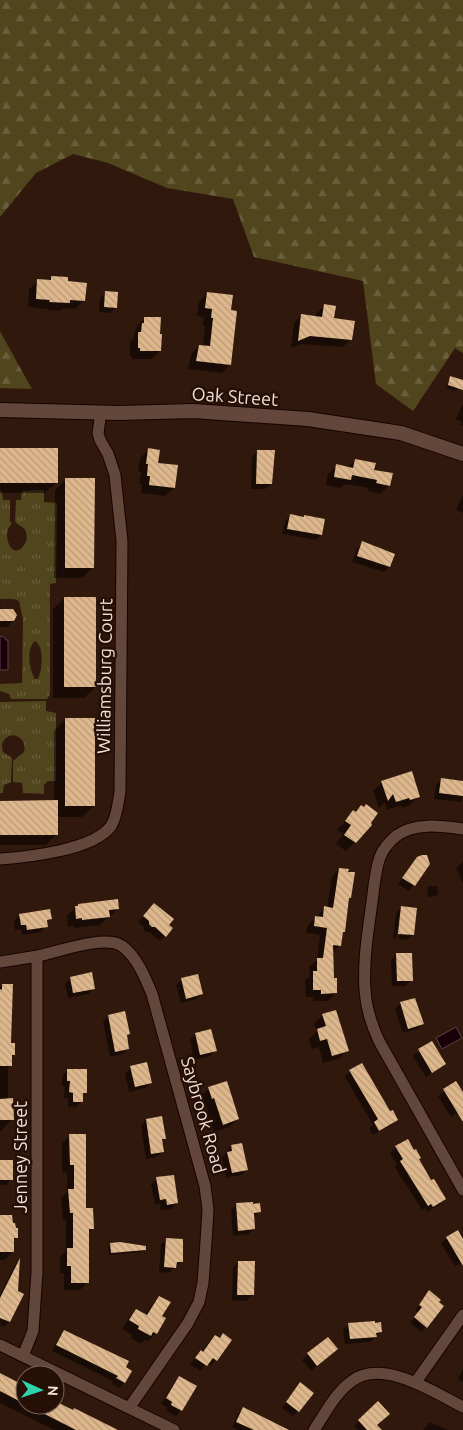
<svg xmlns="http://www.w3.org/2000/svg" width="463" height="1430" viewBox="0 0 463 1430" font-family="Ubuntu,sans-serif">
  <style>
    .grass { fill: url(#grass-tufts); fill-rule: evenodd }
    .forest { fill: url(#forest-firs) }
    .water { fill: #190009; stroke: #5a4347 }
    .shadow { fill: #0007 }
    .building { fill: url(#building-back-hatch) }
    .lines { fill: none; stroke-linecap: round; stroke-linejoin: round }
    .minor-casing { stroke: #170300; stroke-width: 13 }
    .tertiary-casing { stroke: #170300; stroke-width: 16 }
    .minor { stroke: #63473b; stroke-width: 11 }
    .tertiary { stroke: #63473b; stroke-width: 14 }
    .labels { text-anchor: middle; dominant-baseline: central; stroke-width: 5; stroke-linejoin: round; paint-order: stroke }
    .street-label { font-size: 18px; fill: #f1dfd8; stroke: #260f05 }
  </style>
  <defs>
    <pattern id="grass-tufts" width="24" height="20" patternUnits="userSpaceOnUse" patternTransform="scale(1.25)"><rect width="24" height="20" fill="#50451d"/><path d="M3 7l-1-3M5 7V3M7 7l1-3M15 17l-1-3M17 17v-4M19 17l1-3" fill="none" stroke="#6a5f3d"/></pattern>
    <pattern id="forest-firs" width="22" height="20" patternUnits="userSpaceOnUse" patternTransform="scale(1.25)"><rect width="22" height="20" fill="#50451d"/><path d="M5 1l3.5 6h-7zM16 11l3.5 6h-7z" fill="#6a5f3d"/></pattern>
    <pattern id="building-back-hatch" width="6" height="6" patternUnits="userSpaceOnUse" patternTransform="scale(1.25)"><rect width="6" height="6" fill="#deb78c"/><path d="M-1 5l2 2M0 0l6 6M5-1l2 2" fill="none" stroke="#b89a79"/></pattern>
  </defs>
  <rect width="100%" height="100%" fill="#30180d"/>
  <!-- grass -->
  <path class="grass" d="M 44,490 L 44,502 L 57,503 L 56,583 L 50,584 L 50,694 L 47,699 L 11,699 L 9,694 L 0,691 L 0,684 L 22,683 L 23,620 L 19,601 L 14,599 L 0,599 L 0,491 L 2,491 L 3,500 L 10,500 L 10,521 L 12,524 C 0,532 12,564 25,544 C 27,540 27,536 26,532 C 24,526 18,526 15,521 L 16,500 L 21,500 L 22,491 ZM 35,641 C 45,647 42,670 38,679 L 35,679 C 29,670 26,648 35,641 Z
    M 46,701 L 46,711 L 56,713 L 56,781 L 48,781 L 44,785 L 44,794 L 23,793 L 22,783 L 13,782 L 13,761 L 24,752 C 26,743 22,737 13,735 C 4,737 0,743 3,752 L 12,758 L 11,782 L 4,785 L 3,793 L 0,793 L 0,702 Z"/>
  <!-- forest -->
  <path class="forest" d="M 0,0 L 463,0 L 463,353 L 455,348 L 413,411 L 376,384 L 363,281 L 254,257 L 233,199 L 167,188 L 108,163 L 73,154 L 36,173 L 0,217 Z
    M 0,331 L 2,335 L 32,389 L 0,388 Z"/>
  <!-- water -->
  <path class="water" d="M 0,636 L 4,637 L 6,640 L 8,640 L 8,670 L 0,670 Z
    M 456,1027 L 462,1038 L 442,1049 L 436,1038 Z"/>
  <!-- shadow -->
  <path class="shadow" d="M 52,277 L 67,282 L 84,301 L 75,309 L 63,308 L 60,311 L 28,307 L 29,289 L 38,281 L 47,281 Z
    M 106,292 L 116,307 L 110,313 L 99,312 L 100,298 Z
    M 207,293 L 230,311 L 230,364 L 222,373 L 188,369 L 191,354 L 199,346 L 203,346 L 205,326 L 203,326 L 204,317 L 197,316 L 199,302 Z
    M 324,306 L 333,319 L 351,339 L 343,347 L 301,344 L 291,348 L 294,323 L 302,315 L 316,317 L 316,314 Z
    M 145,318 L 160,351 L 152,359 L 132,359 L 132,356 L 130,356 L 130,341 L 133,339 L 136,327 Z
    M 451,378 L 458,388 L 456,391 L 446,388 Z
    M 463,404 L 463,426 L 460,425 L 462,422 L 456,419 Z
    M 0,450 L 57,482 L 45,493 L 0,493 Z
    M 148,450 L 157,464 L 177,466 L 174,488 L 165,496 L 141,493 L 142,484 L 139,484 L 141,472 L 138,472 L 140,458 Z
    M 258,451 L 271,484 L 265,489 L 251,489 L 252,457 Z
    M 355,460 L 373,471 L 389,485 L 380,494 L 368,491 L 369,488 L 345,484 L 341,488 L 326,485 L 328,474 L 337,466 L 347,468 Z
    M 66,479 L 93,567 L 82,578 L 54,578 L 55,490 Z
    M 463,495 L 463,513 L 456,510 Z
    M 290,516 L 303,518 L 305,516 L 321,535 L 316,540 L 282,534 L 285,521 Z
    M 363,543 L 389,567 L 384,572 L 352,562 L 357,548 Z
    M 64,598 L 95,687 L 84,698 L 53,698 L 53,609 Z
    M 0,603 L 1,610 L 13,621 L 7,627 L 0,627 Z
    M 65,719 L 94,806 L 82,817 L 57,817 L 57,834 L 46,845 L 0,845 L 0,802 L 54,802 L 54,731 Z
    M 442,779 L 463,782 L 462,802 L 434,799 L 436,785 Z
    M 382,782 L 419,797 L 410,805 L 402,808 L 401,805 L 387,810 L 385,802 L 379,808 L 373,791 Z
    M 361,807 L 371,825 L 346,851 L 336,844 L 343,834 L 337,830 L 353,812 L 355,813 Z
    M 417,858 L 414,885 L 409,891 L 398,884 Z
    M 463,862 L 463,883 L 456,868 Z
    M 339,869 L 353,873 L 344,932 L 341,934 L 340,945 L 332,953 L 333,980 L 336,993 L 328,1001 L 313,1001 L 313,997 L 306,997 L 305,980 L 310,976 L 309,967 L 317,960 L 320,935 L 306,933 L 308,925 L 325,908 L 327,908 L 332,877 Z
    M 429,886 L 437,886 L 438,894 L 435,896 L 428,897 L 427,889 Z
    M 78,905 L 118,909 L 100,925 L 74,928 L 74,926 L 68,927 L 67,916 Z
    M 402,907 L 413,935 L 407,940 L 399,939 L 402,912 L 400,912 L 396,939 L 393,939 L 396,913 Z
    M 149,910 L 167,925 L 165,936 L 160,941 L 149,932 L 146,932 L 144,930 L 144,927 L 138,922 Z
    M 20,915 L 50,919 L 41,932 L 22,935 L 21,929 L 15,930 L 14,920 Z
    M 396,954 L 411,980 L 406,986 L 392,986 L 391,960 Z
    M 71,978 L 94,988 L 88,994 L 68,998 L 65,983 Z
    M 182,980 L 202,994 L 196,999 L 181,1003 L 176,985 Z
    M 2,985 L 10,1044 L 14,1054 L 10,1058 L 10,1066 L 8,1068 L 8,1100 L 12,1119 L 0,1132 L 0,987 Z
    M 401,1003 L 422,1024 L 417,1029 L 403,1033 L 395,1009 Z
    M 323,1015 L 347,1050 L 339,1059 L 323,1063 L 319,1047 L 312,1049 L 309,1039 L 317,1031 L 314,1024 Z
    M 108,1016 L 129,1034 L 126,1037 L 128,1049 L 122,1054 L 110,1057 L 103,1021 Z
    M 210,1030 L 215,1050 L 210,1056 L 194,1060 L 190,1040 L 195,1034 Z
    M 431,1043 L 444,1064 L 426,1077 L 413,1056 Z
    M 131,1068 L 151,1082 L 145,1088 L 129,1092 L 125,1073 Z
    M 68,1070 L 85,1092 L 82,1095 L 82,1101 L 76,1107 L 68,1107 L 68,1098 L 64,1098 L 65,1086 L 62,1086 L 62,1076 Z
    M 350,1071 L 397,1120 L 391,1125 L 373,1135 L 369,1128 L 373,1125 L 345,1077 Z
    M 456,1083 L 463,1095 L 463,1110 L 451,1117 L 438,1096 Z
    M 209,1088 L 238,1119 L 229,1127 L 214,1132 L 206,1105 L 203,1106 L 200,1097 Z
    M 161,1118 L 164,1138 L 161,1142 L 163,1152 L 157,1157 L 146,1159 L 141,1126 L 146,1120 Z
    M 69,1136 L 85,1209 L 92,1229 L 88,1233 L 88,1282 L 80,1290 L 64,1290 L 64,1273 L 60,1273 L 60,1257 L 66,1251 L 66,1220 L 63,1220 L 61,1198 L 67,1192 L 67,1172 L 62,1173 L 62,1143 Z
    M 407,1141 L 431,1182 L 444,1199 L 439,1205 L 427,1212 L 425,1208 L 422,1210 L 405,1183 L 404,1183 L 395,1167 L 397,1165 L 390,1153 L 396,1147 Z
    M 231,1146 L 247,1169 L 241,1175 L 226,1178 L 222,1158 Z
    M 0,1161 L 12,1179 L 6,1185 L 0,1185 Z
    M 157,1179 L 177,1203 L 171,1209 L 161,1210 L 160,1204 L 155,1205 L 151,1184 Z
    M 237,1204 L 252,1205 L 259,1212 L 254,1217 L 254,1229 L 248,1234 L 233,1236 L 231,1210 Z
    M 0,1216 L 17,1237 L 13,1241 L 13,1251 L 5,1260 L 0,1260 Z
    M 457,1232 L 460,1237 L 462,1235 L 463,1237 L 463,1262 L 455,1266 L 441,1243 Z
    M 167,1239 L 181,1262 L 169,1273 L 159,1272 L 161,1244 Z
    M 111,1244 L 145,1250 L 142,1252 L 109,1255 L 108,1247 Z
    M 19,1261 L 16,1291 L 22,1294 L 9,1322 L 4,1327 L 0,1325 L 0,1295 L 15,1265 Z
    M 238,1262 L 252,1295 L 247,1301 L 232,1300 L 233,1268 Z
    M 429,1292 L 426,1327 L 421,1332 L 410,1323 L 418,1313 L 415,1311 Z
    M 159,1297 L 161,1317 L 156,1333 L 148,1341 L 145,1340 L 141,1344 L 131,1338 L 132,1335 L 122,1329 L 128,1319 L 137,1310 L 145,1315 L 151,1306 Z
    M 349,1324 L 381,1332 L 370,1342 L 345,1344 L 343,1330 Z
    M 65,1331 L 124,1368 L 124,1382 L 119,1388 L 112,1384 L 113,1381 L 52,1351 L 59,1337 Z
    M 223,1335 L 230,1340 L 211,1366 L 207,1363 L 200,1371 L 190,1364 L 215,1336 L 219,1339 Z
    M 328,1338 L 337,1349 L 311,1371 L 302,1360 Z
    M 463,1368 L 463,1382 L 458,1380 Z
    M 0,1375 L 25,1387 L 25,1405 L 55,1405 L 55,1402 L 112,1430 L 54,1430 L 0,1403 Z
    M 179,1377 L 195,1387 L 181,1411 L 176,1416 L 166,1411 L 168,1408 L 161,1404 L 174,1383 Z
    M 295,1389 L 298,1411 L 293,1416 L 282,1408 Z
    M 378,1403 L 376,1425 L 380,1430 L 358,1430 L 354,1426 Z
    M 243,1409 L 273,1430 L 237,1430 L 232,1427 L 238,1414 Z
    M 430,1422 L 448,1430 L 423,1430 Z"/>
  <!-- building -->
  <path class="building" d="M 51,276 L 68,277 L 68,281 L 87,283 L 85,301 L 70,300 L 70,303 L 49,302 L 50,300 L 36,299 L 37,279 L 51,280 Z
    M 105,291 L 118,292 L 117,308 L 104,307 Z
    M 207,292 L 233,295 L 231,310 L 237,311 L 231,365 L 196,361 L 199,345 L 210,346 L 213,318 L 211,318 L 212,309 L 205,308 Z
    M 324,304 L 336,306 L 334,318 L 355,321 L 352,340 L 310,336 L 298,341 L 301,314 L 322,317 Z
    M 144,317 L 161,317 L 160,334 L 162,334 L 161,351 L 140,351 L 140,348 L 138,348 L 138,332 L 141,332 L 142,323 L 144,323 Z
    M 450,376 L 463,380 L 463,390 L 448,385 Z
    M 0,448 L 58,448 L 58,483 L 0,483 Z
    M 148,448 L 160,450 L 158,463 L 178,465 L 175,488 L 149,485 L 150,476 L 147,476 L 148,464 L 146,464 Z
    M 257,450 L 275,450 L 272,484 L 256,484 Z
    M 355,459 L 376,463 L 374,470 L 393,473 L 390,486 L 376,483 L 377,480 L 352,475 L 351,480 L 334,477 L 336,464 L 353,468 Z
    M 65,478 L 95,478 L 94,568 L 65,568 Z
    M 290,514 L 304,517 L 304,515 L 325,519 L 322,535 L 287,529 Z
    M 362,541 L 395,554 L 390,567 L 357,556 Z
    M 64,597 L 96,597 L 96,687 L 64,687 Z
    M 0,609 L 13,609 L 17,615 L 14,621 L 0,621 Z
    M 65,718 L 95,718 L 95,806 L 65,806 Z
    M 412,771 L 420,797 L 410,800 L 409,798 L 396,802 L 393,794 L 388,801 L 381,781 Z
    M 441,778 L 463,781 L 463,796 L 439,793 Z
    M 58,800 L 58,835 L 0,835 L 0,801 Z
    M 366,804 L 378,813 L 371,823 L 372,825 L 356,843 L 344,835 L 351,825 L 345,821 L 353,810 L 356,812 L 361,805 L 364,807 Z
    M 422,855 L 427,855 L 430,864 L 415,886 L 402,878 L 417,857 Z
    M 339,868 L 349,869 L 348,872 L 355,872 L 351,898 L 349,898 L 345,932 L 343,932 L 341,946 L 333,945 L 334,978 L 337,978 L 337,993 L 321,994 L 321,990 L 313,990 L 313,971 L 317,971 L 317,958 L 323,958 L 327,928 L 314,926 L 315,916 L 323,917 L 324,906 L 333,908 Z
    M 118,899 L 119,909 L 109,910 L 110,917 L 82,920 L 82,918 L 76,919 L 75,906 L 78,906 L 78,904 Z
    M 154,903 L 174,919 L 169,925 L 173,928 L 166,937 L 155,927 L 152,927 L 149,924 L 149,921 L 143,916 Z
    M 401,906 L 417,908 L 414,935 L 398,934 Z
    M 50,909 L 52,919 L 47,920 L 48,927 L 27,930 L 26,925 L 21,925 L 19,914 Z
    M 396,953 L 412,953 L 413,981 L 397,981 Z
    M 92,972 L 95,989 L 73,993 L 70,977 Z
    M 198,974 L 203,994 L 186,999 L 181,978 Z
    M 2,984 L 13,984 L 11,1043 L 15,1043 L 15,1055 L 12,1055 L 12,1066 L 0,1066 L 0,989 L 2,990 Z
    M 415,998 L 424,1024 L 408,1029 L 400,1002 Z
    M 336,1010 L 349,1051 L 332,1056 L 327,1039 L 320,1041 L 317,1029 L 326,1026 L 322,1014 Z
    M 125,1011 L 130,1034 L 127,1035 L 129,1049 L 115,1052 L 108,1015 Z
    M 211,1029 L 217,1051 L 200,1055 L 195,1033 Z
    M 432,1041 L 446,1064 L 432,1073 L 418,1049 Z
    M 147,1062 L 152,1083 L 135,1087 L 130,1066 Z
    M 362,1063 L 390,1111 L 393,1110 L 398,1120 L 379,1131 L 374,1122 L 378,1119 L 349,1070 Z
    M 67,1069 L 87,1069 L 87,1093 L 83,1093 L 83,1102 L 73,1102 L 73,1093 L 69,1092 L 70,1081 L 67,1081 Z
    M 227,1081 L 239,1119 L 223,1125 L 214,1098 L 212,1099 L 208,1087 Z
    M 456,1081 L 463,1092 L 463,1122 L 443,1089 Z
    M 13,1098 L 14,1120 L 0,1120 L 0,1099 Z
    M 162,1116 L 166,1139 L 162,1139 L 164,1152 L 151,1154 L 146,1119 Z
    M 69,1134 L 86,1134 L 86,1208 L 93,1208 L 94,1229 L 89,1229 L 89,1283 L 71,1283 L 71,1266 L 67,1266 L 67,1248 L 73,1248 L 73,1213 L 70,1213 L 68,1189 L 74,1189 L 74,1165 L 70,1165 Z
    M 408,1139 L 414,1150 L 416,1149 L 421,1158 L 419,1159 L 431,1180 L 434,1179 L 446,1199 L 433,1207 L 431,1204 L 428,1206 L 400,1161 L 403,1159 L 395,1146 Z
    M 242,1143 L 248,1170 L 232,1173 L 227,1152 L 232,1151 L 231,1145 Z
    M 0,1160 L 13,1160 L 13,1180 L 0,1180 Z
    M 174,1175 L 178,1203 L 167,1205 L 166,1199 L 160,1200 L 156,1177 Z
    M 253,1202 L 253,1204 L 260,1203 L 261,1212 L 254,1213 L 255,1229 L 238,1231 L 236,1203 Z
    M 0,1215 L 12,1215 L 13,1223 L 15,1223 L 16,1228 L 18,1228 L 18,1238 L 14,1238 L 14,1252 L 0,1252 Z
    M 458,1230 L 463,1239 L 463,1266 L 446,1237 Z
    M 166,1238 L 183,1239 L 183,1262 L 177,1262 L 176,1268 L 164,1267 Z
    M 120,1242 L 146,1246 L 146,1250 L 111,1253 L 110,1243 Z
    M 20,1258 L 18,1291 L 24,1294 L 10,1322 L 0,1318 L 0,1298 Z
    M 238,1261 L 255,1261 L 254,1295 L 237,1295 Z
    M 429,1290 L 441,1300 L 439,1302 L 444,1306 L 427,1328 L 414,1317 L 422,1307 L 419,1305 Z
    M 159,1296 L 171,1302 L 162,1316 L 166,1318 L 157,1334 L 153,1332 L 151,1336 L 138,1329 L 139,1326 L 129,1320 L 136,1309 L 147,1315 Z
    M 375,1321 L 375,1323 L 381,1322 L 382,1332 L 376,1333 L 377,1337 L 350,1339 L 348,1323 Z
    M 64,1330 L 129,1361 L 126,1367 L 132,1371 L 125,1383 L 116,1378 L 118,1376 L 56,1345 Z
    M 223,1333 L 232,1340 L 217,1361 L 213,1358 L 207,1366 L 195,1358 L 201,1350 L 203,1352 L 215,1335 L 220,1338 Z
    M 328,1337 L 338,1349 L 317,1366 L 307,1353 Z
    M 0,1373 L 25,1386 L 25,1404 L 0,1391 Z
    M 179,1376 L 197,1386 L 182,1411 L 171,1405 L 172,1402 L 166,1398 Z
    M 300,1382 L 314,1393 L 299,1412 L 286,1402 Z
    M 55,1401 L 73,1410 L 74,1408 L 118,1430 L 76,1430 L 27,1405 L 55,1405 Z
    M 378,1401 L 390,1414 L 377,1425 L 382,1430 L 367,1430 L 358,1420 Z
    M 243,1407 L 289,1430 L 254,1430 L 236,1422 Z"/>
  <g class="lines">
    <defs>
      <path id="minor" d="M 463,829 C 441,826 415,822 396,836 C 389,842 383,849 380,857 C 375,871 374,887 372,902 C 368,931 363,961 365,990 C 366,1007 372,1026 379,1041 L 463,1190
        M 0,859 C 28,857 94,850 111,826 C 117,817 118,803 120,792 L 122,541 L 115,475 L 108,454 L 100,440 L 98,433 L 101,412
        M 0,962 C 13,960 26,958 38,956 C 57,952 106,934 122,946 C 137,957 145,977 152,994 L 205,1186 L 208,1209 L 207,1227 L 203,1283 L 199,1302 L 188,1323 L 129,1408
        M 0,1345 L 174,1430
        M 23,1356 L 33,1331 L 37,1272 L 37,956
        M 415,1383 L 463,1315
        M 314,1430 C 325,1414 335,1393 352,1381 C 382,1358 434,1392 463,1407"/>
      <path id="tertiary" d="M 0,410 L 119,413 L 193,411 L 308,419 L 401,433 L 463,454"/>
    </defs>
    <!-- minor casing -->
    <use href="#minor" class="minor-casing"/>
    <!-- tertiary casing -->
    <use href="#tertiary" class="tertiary-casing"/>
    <!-- minor -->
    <use href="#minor" class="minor"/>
    <!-- tertiary -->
    <use href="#tertiary" class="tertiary"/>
  </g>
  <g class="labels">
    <!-- street labels -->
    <g class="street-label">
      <text transform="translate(235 396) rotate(4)">Oak Street</text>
      <text transform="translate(104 676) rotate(-89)">Williamsburg Court</text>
      <text transform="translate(204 1115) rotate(74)">Saybrook Road</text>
      <text transform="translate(20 1157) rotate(-90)">Jenney Street</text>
    </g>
  </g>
  <!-- north arrow -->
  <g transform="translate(40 1390) rotate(93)"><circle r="24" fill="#260f05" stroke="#776259"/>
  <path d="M0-4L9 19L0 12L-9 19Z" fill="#30d4aa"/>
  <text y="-8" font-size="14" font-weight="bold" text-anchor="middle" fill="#f1dfd8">N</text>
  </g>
</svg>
